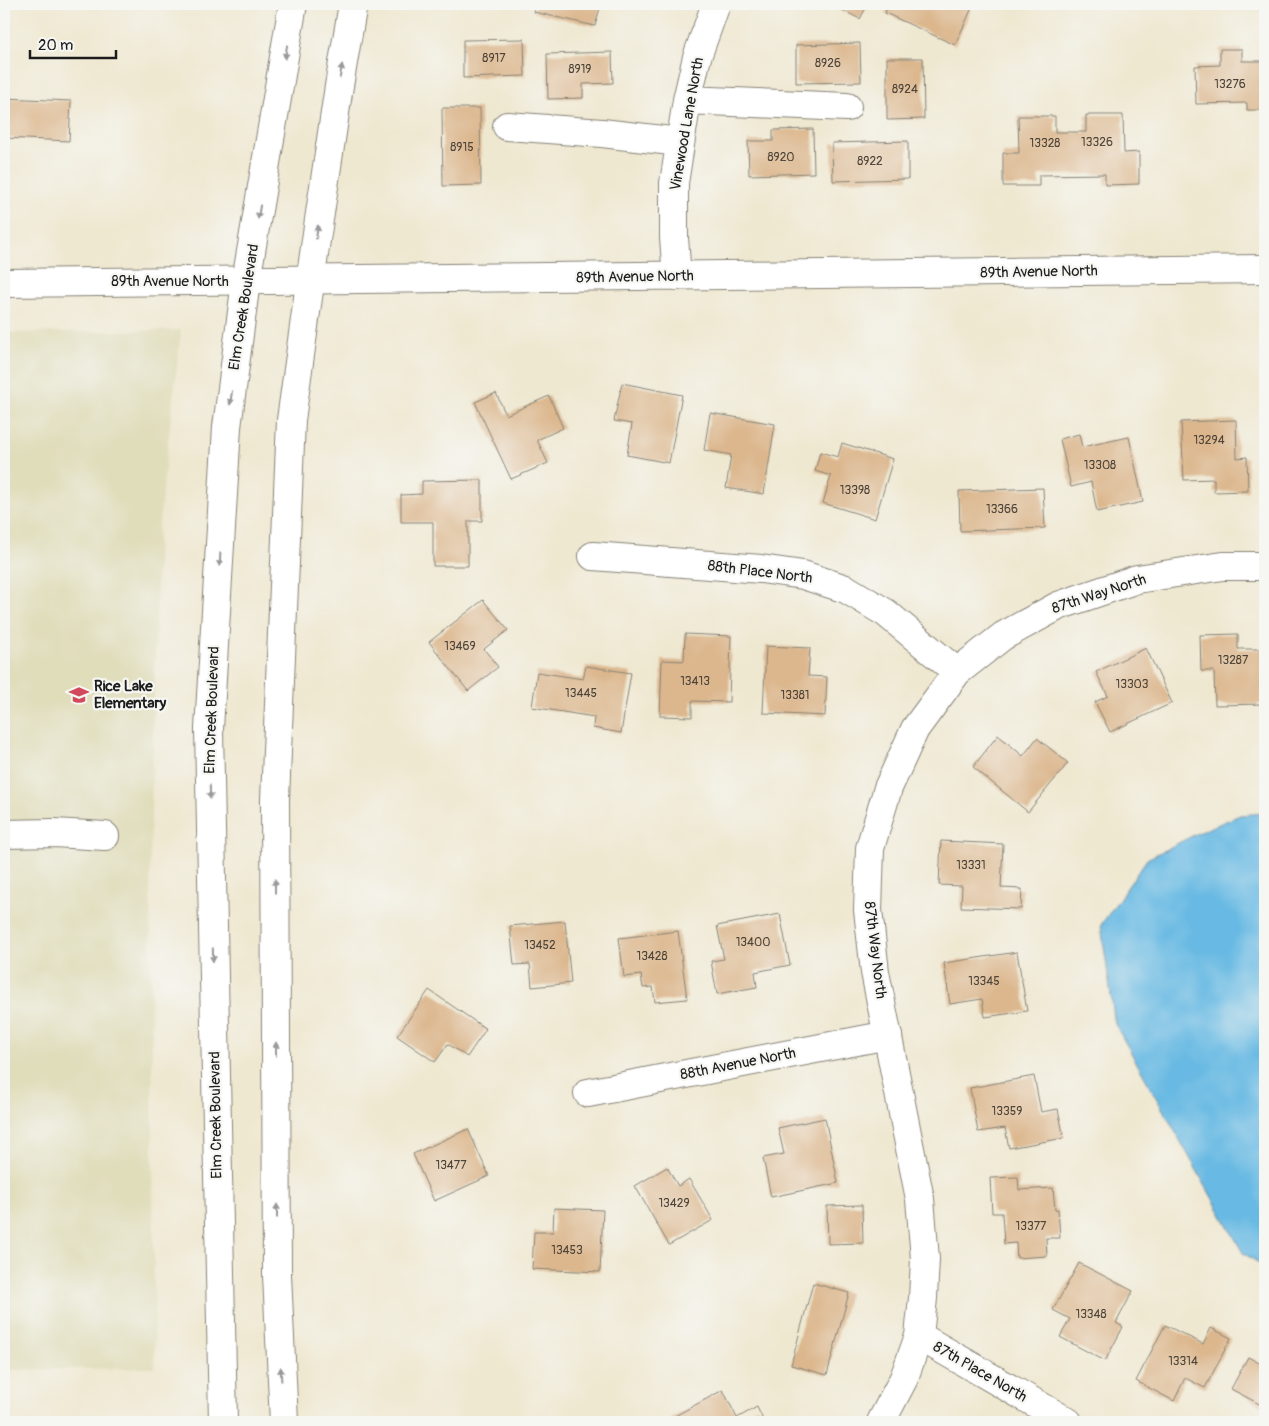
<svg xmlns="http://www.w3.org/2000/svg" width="1269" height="1426" viewBox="0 0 1269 1426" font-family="Pangolin,sans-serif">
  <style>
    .built { fill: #e0ddbb }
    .water { fill: #67b9e3; stroke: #426a80 }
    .building { fill: #dcb78e }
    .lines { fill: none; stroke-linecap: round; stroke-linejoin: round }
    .minor-casing { stroke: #868276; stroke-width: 30 }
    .major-casing { stroke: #868276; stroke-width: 30 }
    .minor { stroke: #fff; stroke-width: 28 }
    .major { stroke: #fff; stroke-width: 28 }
    .oneway { fill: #999 }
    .labels { text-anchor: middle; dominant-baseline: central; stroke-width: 4.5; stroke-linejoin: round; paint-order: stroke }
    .number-label { font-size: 12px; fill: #4c4338 }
    .street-label { font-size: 15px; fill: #1c1c1c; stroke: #f6f6f2 }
    .poi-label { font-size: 15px; font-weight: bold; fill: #1c1c1c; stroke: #f6f6f2; text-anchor: start }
  </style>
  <rect width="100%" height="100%" fill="#f6f6f2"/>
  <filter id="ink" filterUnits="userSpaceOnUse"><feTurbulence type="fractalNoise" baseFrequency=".02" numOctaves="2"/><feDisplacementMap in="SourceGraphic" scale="10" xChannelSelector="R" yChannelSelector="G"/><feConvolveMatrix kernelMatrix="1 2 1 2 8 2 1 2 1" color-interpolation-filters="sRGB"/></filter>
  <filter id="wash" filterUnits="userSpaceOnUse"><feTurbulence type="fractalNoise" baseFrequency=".0096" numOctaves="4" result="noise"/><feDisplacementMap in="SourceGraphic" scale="20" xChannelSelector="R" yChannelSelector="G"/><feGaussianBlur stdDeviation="1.12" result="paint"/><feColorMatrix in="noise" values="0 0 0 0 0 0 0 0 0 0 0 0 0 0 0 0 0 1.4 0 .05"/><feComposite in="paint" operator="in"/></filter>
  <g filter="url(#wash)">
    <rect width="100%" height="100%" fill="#efe8d1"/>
    <!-- built -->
    <path class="built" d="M 181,330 L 158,531 L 150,860 L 155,1368 L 4,1370 L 4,333 Z"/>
    <!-- water -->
    <path class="water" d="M 1265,813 L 1265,1267 L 1243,1253 L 1115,1024 L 1101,925 L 1147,859 L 1200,832 L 1240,815 Z"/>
    <g id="blocks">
      <!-- building -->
      <path class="building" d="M 536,4 L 601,4 L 595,26 L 534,12 Z
        M 830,4 L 868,4 L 860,19 Z
        M 889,4 L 957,4 L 971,10 L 955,45 L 885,13 Z
        M 524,39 L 525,76 L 463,78 L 463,40 Z
        M 860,43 L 861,82 L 796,83 L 796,45 Z
        M 1220,49 L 1242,49 L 1242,61 L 1265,61 L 1265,110 L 1247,110 L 1247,103 L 1196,104 L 1195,66 L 1220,65 Z
        M 612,52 L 613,83 L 583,84 L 583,98 L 548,99 L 547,54 Z
        M 887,58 L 923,58 L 924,119 L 887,120 Z
        M 4,98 L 71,101 L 69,141 L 4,138 Z
        M 442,108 L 480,108 L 481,185 L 443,186 Z
        M 1086,115 L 1123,115 L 1124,153 L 1139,152 L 1139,184 L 1105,185 L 1105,174 L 1039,175 L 1039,186 L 1003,186 L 1003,153 L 1019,153 L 1018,116 L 1055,116 L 1055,132 L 1086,132 Z
        M 813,129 L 814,173 L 749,175 L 748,141 L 773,141 L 773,130 Z
        M 908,141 L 908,179 L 833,181 L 832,143 Z
        M 622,383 L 682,395 L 669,463 L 627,455 L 632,424 L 614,421 Z
        M 496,393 L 506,415 L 549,396 L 563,428 L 537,440 L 548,463 L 511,479 L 475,402 Z
        M 710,413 L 775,424 L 764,494 L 726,488 L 731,455 L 704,450 Z
        M 1236,420 L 1237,458 L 1247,457 L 1248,491 L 1214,492 L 1214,479 L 1184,480 L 1181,422 Z
        M 1079,434 L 1082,447 L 1129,437 L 1143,502 L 1097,512 L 1091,482 L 1071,487 L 1060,439 Z
        M 842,443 L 893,459 L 875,519 L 823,503 L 831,476 L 815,471 L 820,452 L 838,457 Z
        M 482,480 L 482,521 L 468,521 L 468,566 L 433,566 L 433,522 L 401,522 L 401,495 L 422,494 L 422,481 Z
        M 1043,488 L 1045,528 L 960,531 L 959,491 Z
        M 483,600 L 508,630 L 484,649 L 498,667 L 468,691 L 429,642 Z
        M 685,634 L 731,636 L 729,702 L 692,701 L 692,717 L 660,716 L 662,660 L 684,661 Z
        M 1238,634 L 1238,649 L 1265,649 L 1265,704 L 1215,705 L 1214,671 L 1201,671 L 1200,635 Z
        M 766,646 L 810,648 L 808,676 L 827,677 L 825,716 L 763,713 Z
        M 1146,648 L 1172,703 L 1110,732 L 1095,702 L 1108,696 L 1096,672 Z
        M 586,666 L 631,673 L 621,733 L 593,728 L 594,717 L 532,707 L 537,672 L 583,679 Z
        M 998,735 L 1023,756 L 1037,738 L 1068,763 L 1028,812 L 973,767 Z
        M 941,841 L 1003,844 L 1001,888 L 1022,889 L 1021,909 L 961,907 L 962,886 L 939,885 Z
        M 780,914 L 790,965 L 755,972 L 757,987 L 717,994 L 711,961 L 724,959 L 717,926 Z
        M 565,921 L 571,983 L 532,987 L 530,964 L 514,965 L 510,926 Z
        M 678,931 L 687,999 L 655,1002 L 653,987 L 643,988 L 641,975 L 624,977 L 619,938 Z
        M 1017,952 L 1027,1011 L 985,1017 L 982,999 L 950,1004 L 944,963 Z
        M 429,990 L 486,1029 L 467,1057 L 448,1044 L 435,1062 L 397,1036 Z
        M 1034,1076 L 1041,1112 L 1058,1109 L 1064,1138 L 1009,1148 L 1005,1128 L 978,1132 L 970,1088 Z
        M 825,1118 L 838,1183 L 771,1197 L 763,1158 L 784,1154 L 778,1128 Z
        M 468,1129 L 489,1176 L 434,1201 L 413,1154 Z
        M 667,1167 L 678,1186 L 689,1179 L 713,1220 L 669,1245 L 635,1186 Z
        M 1018,1177 L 1019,1190 L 1053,1188 L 1055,1210 L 1058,1209 L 1060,1238 L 1046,1238 L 1047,1256 L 1017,1258 L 1016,1243 L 1004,1244 L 1002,1213 L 992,1213 L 990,1178 Z
        M 862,1205 L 863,1243 L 828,1244 L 827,1206 Z
        M 554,1208 L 603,1210 L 600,1272 L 532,1269 L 534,1232 L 553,1232 Z
        M 1079,1263 L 1133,1291 L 1116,1323 L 1123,1327 L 1105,1361 L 1060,1337 L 1070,1319 L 1053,1310 Z
        M 813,1283 L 849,1293 L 827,1375 L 791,1365 Z
        M 1165,1325 L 1203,1344 L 1211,1328 L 1231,1338 L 1205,1388 L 1185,1378 L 1174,1401 L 1136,1381 Z
        M 1248,1357 L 1265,1366 L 1265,1407 L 1231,1389 Z
        M 723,1390 L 737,1418 L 757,1407 L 764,1422 L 673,1422 L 671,1418 Z"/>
    </g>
  </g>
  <g filter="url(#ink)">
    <use href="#blocks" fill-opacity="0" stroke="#868276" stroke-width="1"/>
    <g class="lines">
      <defs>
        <path id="minor" d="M 687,100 L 847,107
          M 507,126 L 602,133 L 680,142
          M 677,276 L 674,238 L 674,183 L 687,100 L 697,57 L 716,4
          M 4,283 L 1265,269
          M 593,556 L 761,569 L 803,575 L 846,589 L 886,613 L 957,672
          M 4,834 L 54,833 L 105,836
          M 588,1093 L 888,1035
          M 919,1336 L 1068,1422
          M 881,1422 L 904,1378 L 919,1336 L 923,1298 L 925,1259 L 920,1199 L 875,972 L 868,910 L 870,848 L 888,788 L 915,729 L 957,672 L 1003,636 L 1058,606 L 1137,579 L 1223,566 L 1265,566"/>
        <path id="major" d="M 223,1422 L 209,729 L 227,427 L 246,281 L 293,4
          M 284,1422 L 277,1275 L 275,799 L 291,420 L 316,240 L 339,86 L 353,4"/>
      </defs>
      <!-- minor casing -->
      <use href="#minor" class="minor-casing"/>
      <!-- major casing -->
      <use href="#major" class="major-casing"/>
      <!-- minor -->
      <use href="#minor" class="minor"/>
      <!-- major -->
      <use href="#major" class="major"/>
    </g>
    <!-- one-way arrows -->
    <defs><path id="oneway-solid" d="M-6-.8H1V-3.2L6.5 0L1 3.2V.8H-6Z" transform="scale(1.25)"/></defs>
    <g class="oneway">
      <use href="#oneway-solid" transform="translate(286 52) rotate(99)"/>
      <use href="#oneway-solid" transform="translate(341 71) rotate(-80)"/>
      <use href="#oneway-solid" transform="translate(259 212) rotate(99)"/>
      <use href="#oneway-solid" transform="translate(317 232) rotate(-82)"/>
      <use href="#oneway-solid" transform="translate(231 398) rotate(98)"/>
      <use href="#oneway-solid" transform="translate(220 560) rotate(93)"/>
      <use href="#oneway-solid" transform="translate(210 792) rotate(89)"/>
      <use href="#oneway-solid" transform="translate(275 886) rotate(-90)"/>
      <use href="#oneway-solid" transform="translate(213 955) rotate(89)"/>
      <use href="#oneway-solid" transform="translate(276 1049) rotate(-90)"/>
      <use href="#oneway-solid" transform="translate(277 1211) rotate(-90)"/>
      <use href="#oneway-solid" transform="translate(281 1374) rotate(-93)"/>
    </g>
  </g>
  <!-- icons -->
  <defs>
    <symbol id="school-bare" viewBox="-9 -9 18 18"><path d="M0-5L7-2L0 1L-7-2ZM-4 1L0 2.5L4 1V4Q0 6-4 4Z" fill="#d1495b" stroke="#f6f6f2" stroke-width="2.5" paint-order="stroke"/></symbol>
  </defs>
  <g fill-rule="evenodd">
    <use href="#school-bare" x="65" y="681" width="28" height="28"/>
  </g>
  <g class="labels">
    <!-- number labels -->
    <g class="number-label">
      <text x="494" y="58">8917</text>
      <text x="828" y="63">8926</text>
      <text x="580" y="69">8919</text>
      <text x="1230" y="84">13276</text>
      <text x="905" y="89">8924</text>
      <text x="1097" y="142">13326</text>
      <text x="1045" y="143">13328</text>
      <text x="462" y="147">8915</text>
      <text x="781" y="157">8920</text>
      <text x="870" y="161">8922</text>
      <text x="1209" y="440">13294</text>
      <text x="1100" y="465">13308</text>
      <text x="855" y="490">13398</text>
      <text x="1002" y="509">13366</text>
      <text x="460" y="646">13469</text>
      <text x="1233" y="660">13287</text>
      <text x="695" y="681">13413</text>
      <text x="1132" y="684">13303</text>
      <text x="581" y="693">13445</text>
      <text x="795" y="695">13381</text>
      <text x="971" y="865">13331</text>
      <text x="753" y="942">13400</text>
      <text x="540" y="945">13452</text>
      <text x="652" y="956">13428</text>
      <text x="984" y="981">13345</text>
      <text x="1007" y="1111">13359</text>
      <text x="451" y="1165">13477</text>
      <text x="674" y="1203">13429</text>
      <text x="1031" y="1226">13377</text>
      <text x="567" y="1250">13453</text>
      <text x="1091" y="1314">13348</text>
      <text x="1183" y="1361">13314</text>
    </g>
    <!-- street labels -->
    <g class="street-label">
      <text transform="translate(687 124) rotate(-80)">Vinewood Lane North</text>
      <text transform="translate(1039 272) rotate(-1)">89th Avenue North</text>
      <text transform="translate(635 277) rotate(-1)">89th Avenue North</text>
      <text x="170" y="281">89th Avenue North</text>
      <text transform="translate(244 307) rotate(-81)">Elm Creek Boulevard</text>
      <text transform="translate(760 572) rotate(7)">88th Place North</text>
      <text transform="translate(1099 594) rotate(-18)">87th Way North</text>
      <text transform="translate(212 710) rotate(-88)">Elm Creek Boulevard</text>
      <text transform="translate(875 950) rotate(83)">87th Way North</text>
      <text transform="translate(738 1064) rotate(-11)">88th Avenue North</text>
      <text transform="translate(216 1115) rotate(-91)">Elm Creek Boulevard</text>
      <text transform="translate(980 1372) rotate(30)">87th Place North</text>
    </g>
    <!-- poi labels -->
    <g class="poi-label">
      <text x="94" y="686">Rice Lake<tspan x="94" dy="17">Elementary</tspan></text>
    </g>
  </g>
  <!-- margin -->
  <rect width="1269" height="1426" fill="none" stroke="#f6f6f2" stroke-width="20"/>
  <!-- scale -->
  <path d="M30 50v8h86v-8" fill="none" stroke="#1c1c1c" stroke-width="2.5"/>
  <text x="38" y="50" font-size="15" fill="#1c1c1c" stroke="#f6f6f2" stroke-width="4" paint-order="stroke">20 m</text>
</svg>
